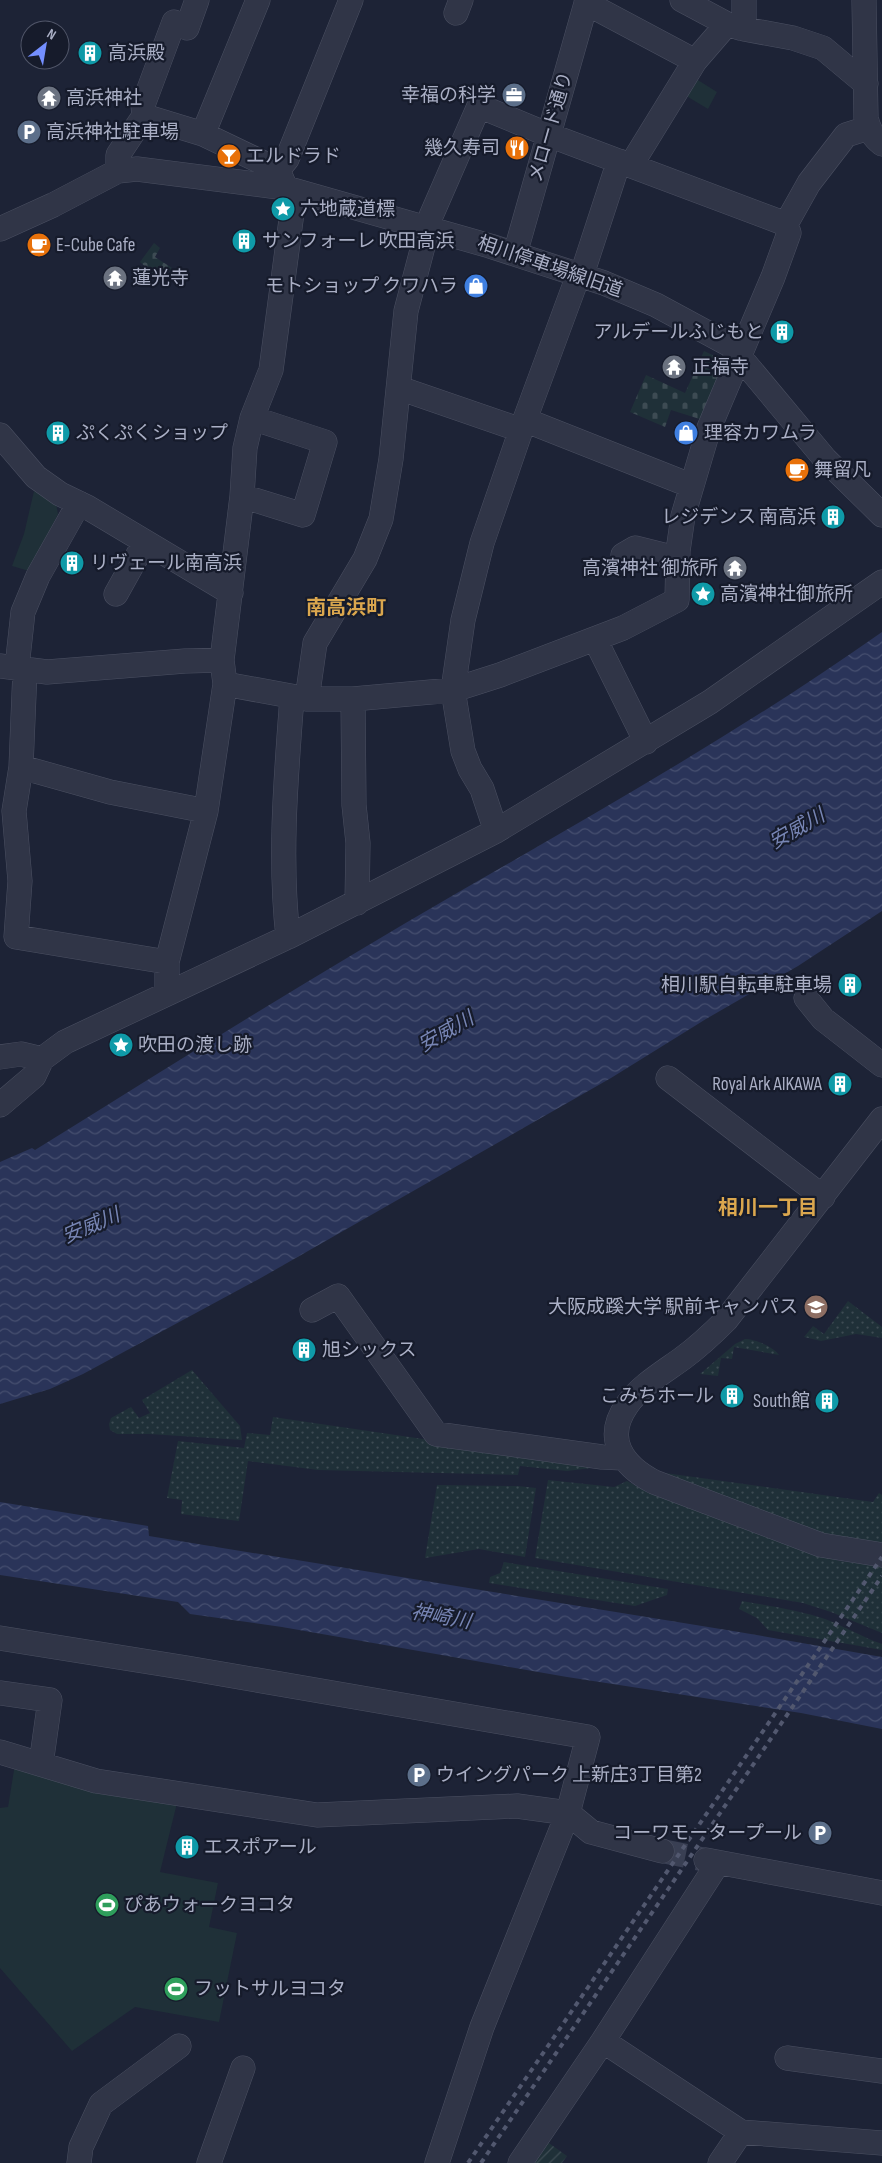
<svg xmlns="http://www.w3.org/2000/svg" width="882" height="2163" viewBox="0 0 882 2163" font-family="'Sofia Sans Condensed','Noto Sans JP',sans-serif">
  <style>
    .grass { fill: url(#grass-dots) }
    .cemetery { fill: url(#cemetery-stones) }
    .park { fill: #1f3038 }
    .garden { fill: url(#garden-furrows) }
    .water { fill: url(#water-waves) }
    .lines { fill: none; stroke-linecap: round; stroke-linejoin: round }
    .minor-tunnel { stroke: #393f53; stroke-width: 24; stroke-dasharray: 24 12; stroke-linecap: butt }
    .minor-casing { stroke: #4b5062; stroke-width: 25 }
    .minor { stroke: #303547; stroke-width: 24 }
    .rail { stroke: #52586f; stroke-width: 4; stroke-dasharray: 5 5; stroke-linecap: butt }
    .labels { text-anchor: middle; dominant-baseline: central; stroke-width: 4.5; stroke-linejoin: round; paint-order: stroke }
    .poi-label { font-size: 19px; fill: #aaafc5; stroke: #161b2b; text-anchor: start }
    .street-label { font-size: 19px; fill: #aaafc5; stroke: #161b2b }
    .neighbourhood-label { font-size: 20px; font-weight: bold; fill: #dba74e; stroke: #161b2b }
    .water-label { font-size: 20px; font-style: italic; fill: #7785b4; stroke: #161b2b }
  </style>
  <defs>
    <pattern id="grass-dots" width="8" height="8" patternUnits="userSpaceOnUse" patternTransform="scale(1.25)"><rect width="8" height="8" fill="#1f3038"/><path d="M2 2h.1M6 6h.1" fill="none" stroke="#3d4b53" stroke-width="1.8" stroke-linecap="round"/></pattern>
    <pattern id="cemetery-stones" width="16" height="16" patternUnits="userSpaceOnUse" patternTransform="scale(1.25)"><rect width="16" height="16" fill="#1f3038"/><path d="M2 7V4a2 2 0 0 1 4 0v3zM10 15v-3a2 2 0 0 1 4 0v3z" fill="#3d4b53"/></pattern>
    <pattern id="garden-furrows" width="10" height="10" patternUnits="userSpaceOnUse" patternTransform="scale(1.25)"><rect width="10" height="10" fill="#1f3038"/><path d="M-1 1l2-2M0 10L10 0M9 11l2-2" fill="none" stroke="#3d4b53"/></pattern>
    <pattern id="water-waves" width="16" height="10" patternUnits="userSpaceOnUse" patternTransform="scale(1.25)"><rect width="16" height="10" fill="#2a3459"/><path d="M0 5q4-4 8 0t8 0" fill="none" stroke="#464f6f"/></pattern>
  </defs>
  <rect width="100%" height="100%" fill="#1d2336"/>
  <!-- grass -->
  <path class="grass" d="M 848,1301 L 882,1327 L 882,1338 L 856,1334 L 821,1341 L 804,1337 L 813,1326 L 824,1334 Z
    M 745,1339 C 755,1339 774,1347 779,1355 L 734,1347 L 732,1359 L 721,1358 L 718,1376 L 700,1374 L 735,1344 Z
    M 192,1370 L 240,1426 L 242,1440 L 149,1434 L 117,1434 L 110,1430 L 109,1424 L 111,1418 L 131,1407 L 139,1418 L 150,1413 L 142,1400 Z
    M 273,1417 L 608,1466 L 567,1471 L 520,1466 L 518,1475 L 318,1470 L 248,1461 L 239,1521 L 181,1514 L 182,1500 L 167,1498 L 178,1441 L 244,1448 L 247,1433 L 270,1435 Z
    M 665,1473 L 873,1502 L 879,1493 L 882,1495 L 882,1543 L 880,1547 L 842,1542 Z
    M 548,1480 L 614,1487 L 627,1481 L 642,1489 L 839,1561 L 882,1566 L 882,1633 L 831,1612 L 803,1603 L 535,1558 Z
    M 437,1485 L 518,1486 L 536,1488 L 525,1557 L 479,1549 L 425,1558 Z
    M 504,1562 L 668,1589 L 667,1595 L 635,1606 L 489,1583 L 490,1577 L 500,1573 Z
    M 742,1601 C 770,1606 798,1610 825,1619 C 844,1626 862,1637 882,1644 L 882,1650 L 768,1630 L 757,1618 L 739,1609 Z"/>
  <!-- cemetery -->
  <path class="cemetery" d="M 154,243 L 160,248 L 155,257 L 172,268 L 167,274 L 159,279 L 140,262 Z
    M 704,351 L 721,359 L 726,370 L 706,421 L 671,410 L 665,427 L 630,412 L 646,375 L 685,393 Z"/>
  <!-- park -->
  <path class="park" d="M 693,77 L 717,92 L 708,109 L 683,94 Z
    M 34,491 L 56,503 L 58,514 L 29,571 L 12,566 L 24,534 Z
    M 15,1764 L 177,1803 L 160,1872 L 218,1883 L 209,1927 L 237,1933 L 219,2022 L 135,2007 L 72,2051 L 0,1968 L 0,1808 L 8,1807 Z"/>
  <!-- garden -->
  <path class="garden" d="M 546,2141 L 567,2156 L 562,2163 L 531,2163 Z"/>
  <!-- water -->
  <path class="water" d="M 882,632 L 882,911 L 798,966 L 706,1019 L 611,1078 L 259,1279 L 83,1374 L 50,1389 L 0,1404 L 0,1162 L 32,1148 L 35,1150 C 175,1063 315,975 457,893 C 601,810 746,728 882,632 Z
    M 0,1502 L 148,1526 L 149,1536 L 739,1632 L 882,1657 L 882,1729 L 801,1713 L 567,1677 L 282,1627 L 190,1614 L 178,1602 L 0,1575 Z"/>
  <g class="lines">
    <!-- minor-tunnel -->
    <path class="minor-tunnel" d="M 662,1851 L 706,1860"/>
    <defs>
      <path id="minor" d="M 682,0 L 727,24 L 740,28
        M 744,0 L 744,29 L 793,38 L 823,48 L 866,84
        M 864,0 L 866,118 C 869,130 873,137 882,144
        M 586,3 L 695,61
        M 456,13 L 461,0
        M 144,116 L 203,134 L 278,170 L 293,205 L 271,370 L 252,418 L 245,448 L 242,496 L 222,660 L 225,684 L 206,811 L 167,962 L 167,993
        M 203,134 L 258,0
        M 631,165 L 695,61 L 727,24
        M 278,170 L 287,159 L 351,0
        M 118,171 L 118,155 L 144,116 L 143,105 L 174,22 L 187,28 L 197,0
        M 0,229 L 53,205 L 118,171 L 137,169 L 286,188 L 490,246 L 604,283 L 656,305 L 730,345 L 825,459 L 882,515
        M 515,254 L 587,0
        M 399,388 L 521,430
        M 525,420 L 692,486
        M 0,435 L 36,477 L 60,494 L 87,507 L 231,593
        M 242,496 L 303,515 L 325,442 L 252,418
        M 623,555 L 635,548 L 667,556 L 678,565
        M 116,594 L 145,542
        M 595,639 L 646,742
        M 0,666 L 47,672 L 185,661 L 222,660
        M 17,667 L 23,612 L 38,576 L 79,503
        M 25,670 L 21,767 L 14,811 L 20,881 L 16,937 L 167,962
        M 225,684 L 307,699 L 353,699 L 453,690 L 500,675 L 623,628 L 677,600 L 678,551 L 683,516 L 709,428 L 773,277 L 789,233 L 786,224 L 809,183 L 846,135 L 868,128
        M 307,699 L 315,643 L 365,559 L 381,519 L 391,459 L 406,311 L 431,216 L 479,106 L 549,135 L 786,224
        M 353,699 L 354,805 L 358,843 L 357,903
        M 21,767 L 110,792 L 206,811
        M 496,831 L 482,789 L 470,769 L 463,751 L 453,690 L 463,620 L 482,543 L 521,430 L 578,276 L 585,265 L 619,161
        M 288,937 C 279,857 286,777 292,697
        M 806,998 L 823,1019 L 882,1065
        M 0,1057 L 21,1054 L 42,1059
        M 668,1078 L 823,1197
        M 0,1105 L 34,1076 L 42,1059 L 65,1042 L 288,937 L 496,831 L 710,702 L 882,582
        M 882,1119 L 726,1320 C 712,1334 698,1347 683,1358 C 664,1372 641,1385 627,1405 C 603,1439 623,1466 654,1482 L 821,1545 L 882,1555
        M 312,1310 L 338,1296 L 436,1434 L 602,1457 L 623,1458
        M 0,1638 L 187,1668 L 588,1737 L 568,1813 L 482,2027 L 437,2163
        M 0,1693 L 50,1700 L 41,1764
        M 0,1752 L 96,1781 L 317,1815 L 517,1806 L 568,1813 L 591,1832 L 662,1851
        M 706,1860 L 882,1893
        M 603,2041 L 741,2132 L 882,2143
        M 787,2058 L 882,2071
        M 79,2163 L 81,2147 L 101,2104 L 179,2046
        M 209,2163 L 243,2068
        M 520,2163 L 603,2041 L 718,1863
        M 720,2163 L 741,2132"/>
    </defs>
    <!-- minor casing -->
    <use href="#minor" class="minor-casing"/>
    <!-- minor -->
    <use href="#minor" class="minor"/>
    <!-- rail -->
    <path class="rail" d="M 468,2163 L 882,1557
      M 481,2163 L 882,1576"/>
  </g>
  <!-- icons -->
  <defs>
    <symbol id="building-disc" viewBox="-11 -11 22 22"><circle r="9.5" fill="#0f9aa8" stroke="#161b2b"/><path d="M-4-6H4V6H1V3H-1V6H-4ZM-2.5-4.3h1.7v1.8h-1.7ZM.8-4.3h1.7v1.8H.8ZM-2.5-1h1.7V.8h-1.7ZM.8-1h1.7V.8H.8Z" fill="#fff"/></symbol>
    <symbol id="office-disc" viewBox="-11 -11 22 22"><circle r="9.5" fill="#5c6f8a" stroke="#161b2b"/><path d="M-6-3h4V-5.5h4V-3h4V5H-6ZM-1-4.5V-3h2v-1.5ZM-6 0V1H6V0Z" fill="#fff"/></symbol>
    <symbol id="temple-disc" viewBox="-11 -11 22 22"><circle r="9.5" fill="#6b7280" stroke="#161b2b"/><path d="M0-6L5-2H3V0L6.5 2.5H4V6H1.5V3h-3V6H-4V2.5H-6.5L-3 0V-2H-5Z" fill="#fff"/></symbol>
    <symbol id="parking-disc" viewBox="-11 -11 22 22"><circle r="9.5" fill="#5c6f8a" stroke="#161b2b"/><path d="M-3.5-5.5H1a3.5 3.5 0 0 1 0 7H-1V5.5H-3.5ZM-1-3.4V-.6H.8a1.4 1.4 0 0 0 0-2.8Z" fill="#fff"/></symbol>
    <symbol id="restaurant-disc" viewBox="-11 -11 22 22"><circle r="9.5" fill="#e8710a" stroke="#161b2b"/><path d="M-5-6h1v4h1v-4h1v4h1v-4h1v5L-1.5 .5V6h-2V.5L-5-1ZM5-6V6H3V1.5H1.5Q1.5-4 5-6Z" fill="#fff"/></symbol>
    <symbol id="bar-disc" viewBox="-11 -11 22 22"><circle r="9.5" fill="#e8710a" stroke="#161b2b"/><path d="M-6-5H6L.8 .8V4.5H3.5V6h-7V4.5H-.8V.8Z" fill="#fff"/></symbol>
    <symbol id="sight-disc" viewBox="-11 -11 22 22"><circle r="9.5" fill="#0f9aa8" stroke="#161b2b"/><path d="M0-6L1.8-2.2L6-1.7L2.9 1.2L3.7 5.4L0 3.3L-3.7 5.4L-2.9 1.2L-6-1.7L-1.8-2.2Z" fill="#fff"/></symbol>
    <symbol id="cafe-disc" viewBox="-11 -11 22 22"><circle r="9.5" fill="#e8710a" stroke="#161b2b"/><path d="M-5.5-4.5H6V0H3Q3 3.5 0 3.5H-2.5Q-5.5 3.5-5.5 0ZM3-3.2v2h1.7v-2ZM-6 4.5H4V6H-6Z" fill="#fff"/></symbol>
    <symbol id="shop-disc" viewBox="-11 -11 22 22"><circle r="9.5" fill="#3f7fe0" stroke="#161b2b"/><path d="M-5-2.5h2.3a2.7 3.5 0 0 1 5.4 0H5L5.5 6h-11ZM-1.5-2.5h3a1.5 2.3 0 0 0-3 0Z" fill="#fff"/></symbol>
    <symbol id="university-disc" viewBox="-11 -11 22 22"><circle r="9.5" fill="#8d6e63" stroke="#161b2b"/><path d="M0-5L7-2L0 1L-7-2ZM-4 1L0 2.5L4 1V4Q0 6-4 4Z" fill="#fff"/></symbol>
    <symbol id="stadium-disc" viewBox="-11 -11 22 22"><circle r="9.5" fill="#2e9e5b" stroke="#161b2b"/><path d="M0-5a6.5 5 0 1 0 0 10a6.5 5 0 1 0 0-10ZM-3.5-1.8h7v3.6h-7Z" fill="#fff"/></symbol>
  </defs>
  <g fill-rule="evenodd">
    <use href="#building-disc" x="76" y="39" width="28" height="28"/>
    <use href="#office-disc" x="500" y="81" width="28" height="28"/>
    <use href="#temple-disc" x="35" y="84" width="28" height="28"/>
    <use href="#parking-disc" x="15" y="118" width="28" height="28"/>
    <use href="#restaurant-disc" x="503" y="134" width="28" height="28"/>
    <use href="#bar-disc" x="215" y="142" width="28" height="28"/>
    <use href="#sight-disc" x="269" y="195" width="28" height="28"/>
    <use href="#building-disc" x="230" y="227" width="28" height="28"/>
    <use href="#cafe-disc" x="25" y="231" width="28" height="28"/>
    <use href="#temple-disc" x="101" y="264" width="28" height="28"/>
    <use href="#shop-disc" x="462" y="272" width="28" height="28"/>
    <use href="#building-disc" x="768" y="318" width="28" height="28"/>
    <use href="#temple-disc" x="660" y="353" width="28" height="28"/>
    <use href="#building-disc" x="44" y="419" width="28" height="28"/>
    <use href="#shop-disc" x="672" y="419" width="28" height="28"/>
    <use href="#cafe-disc" x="783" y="456" width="28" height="28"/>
    <use href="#building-disc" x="819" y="503" width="28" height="28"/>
    <use href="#building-disc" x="58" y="549" width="28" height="28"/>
    <use href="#temple-disc" x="721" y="554" width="28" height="28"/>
    <use href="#sight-disc" x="689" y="580" width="28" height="28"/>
    <use href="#building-disc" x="836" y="971" width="28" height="28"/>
    <use href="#sight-disc" x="107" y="1031" width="28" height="28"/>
    <use href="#building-disc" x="826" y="1070" width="28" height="28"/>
    <use href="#university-disc" x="802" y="1293" width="28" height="28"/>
    <use href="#building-disc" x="290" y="1336" width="28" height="28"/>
    <use href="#building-disc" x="718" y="1382" width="28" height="28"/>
    <use href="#building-disc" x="813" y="1387" width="28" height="28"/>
    <use href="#parking-disc" x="405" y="1761" width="28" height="28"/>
    <use href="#parking-disc" x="806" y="1819" width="28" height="28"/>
    <use href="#building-disc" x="173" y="1833" width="28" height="28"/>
    <use href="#stadium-disc" x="93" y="1891" width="28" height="28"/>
    <use href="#stadium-disc" x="162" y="1975" width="28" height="28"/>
  </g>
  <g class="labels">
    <!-- poi labels -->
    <g class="poi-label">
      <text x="108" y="53">高浜殿</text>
      <text x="496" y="95" text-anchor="end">幸福の科学</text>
      <text x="66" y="98">高浜神社</text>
      <text x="46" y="132">高浜神社駐車場</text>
      <text x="500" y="148" text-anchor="end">幾久寿司</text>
      <text x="246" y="156">エルドラド</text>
      <text x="300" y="209">六地蔵道標</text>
      <text x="262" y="241">サンフォーレ 吹田高浜</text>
      <text x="56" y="245">E-Cube Cafe</text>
      <text x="132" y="278">蓮光寺</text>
      <text x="458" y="286" text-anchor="end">モトショップ クワハラ</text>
      <text x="764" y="332" text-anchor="end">アルデールふじもと</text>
      <text x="692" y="367">正福寺</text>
      <text x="76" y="433">ぷくぷくショップ</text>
      <text x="704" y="433">理容カワムラ</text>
      <text x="814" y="470">舞留凡</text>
      <text x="816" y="517" text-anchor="end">レジデンス 南高浜</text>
      <text x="90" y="563">リヴェール南高浜</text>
      <text x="718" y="568" text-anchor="end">高濱神社 御旅所</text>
      <text x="720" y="594">高濱神社御旅所</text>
      <text x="832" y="985" text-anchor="end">相川駅自転車駐車場</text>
      <text x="138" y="1045">吹田の渡し跡</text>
      <text x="822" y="1084" text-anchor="end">Royal Ark AIKAWA</text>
      <text x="798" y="1307" text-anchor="end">大阪成蹊大学 駅前キャンパス</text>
      <text x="322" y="1350">旭シックス</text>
      <text x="714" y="1396" text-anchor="end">こみちホール</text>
      <text x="810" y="1401" text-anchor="end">South館</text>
      <text x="436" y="1775">ウイングパーク 上新庄3丁目第2</text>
      <text x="802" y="1833" text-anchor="end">コーワモータープール</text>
      <text x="204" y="1847">エスポアール</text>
      <text x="124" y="1905">ぴあウォークヨコタ</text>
      <text x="194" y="1989">フットサルヨコタ</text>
    </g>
    <!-- street labels -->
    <g class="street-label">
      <text transform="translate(551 127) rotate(-74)">メロード通り</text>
      <text transform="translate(550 267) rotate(19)">相川停車場線旧道</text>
    </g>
    <!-- neighbourhood labels -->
    <g class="neighbourhood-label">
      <text x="346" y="608">南高浜町</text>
      <text x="768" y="1208">相川一丁目</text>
    </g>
    <!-- water labels -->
    <g class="water-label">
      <text transform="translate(797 829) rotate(-30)">安威川</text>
      <text transform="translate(446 1032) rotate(-30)">安威川</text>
      <text transform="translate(91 1226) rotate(-23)">安威川</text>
      <text transform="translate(441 1617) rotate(10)">神崎川</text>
    </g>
  </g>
  <!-- north arrow -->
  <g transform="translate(45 45) rotate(31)"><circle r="24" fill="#161b2b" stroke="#515669"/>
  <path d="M0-4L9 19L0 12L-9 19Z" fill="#748fff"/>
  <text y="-8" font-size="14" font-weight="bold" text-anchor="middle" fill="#aaafc5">N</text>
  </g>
</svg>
